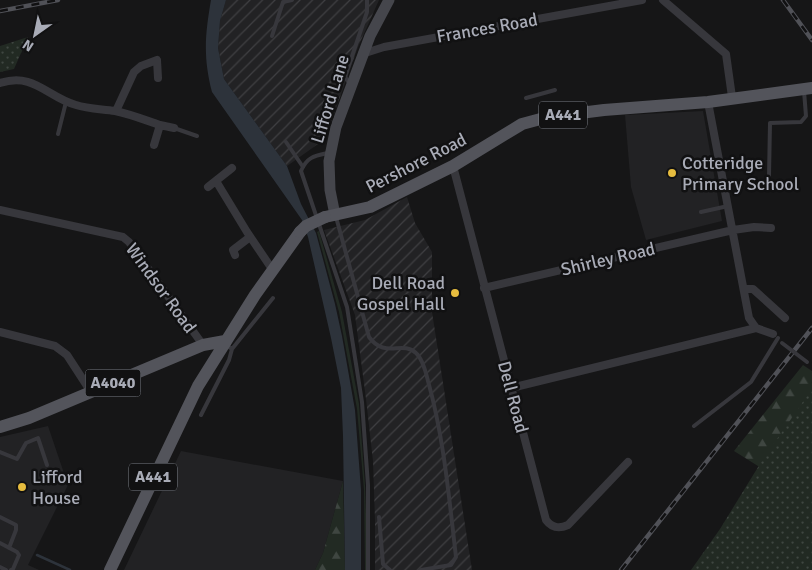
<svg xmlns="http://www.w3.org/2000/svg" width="812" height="570" viewBox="0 0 812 570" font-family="Signika,sans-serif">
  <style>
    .built { fill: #222224 }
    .industrial { fill: url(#industrial-furrows) }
    .grass { fill: #222a23 }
    .forest { fill: url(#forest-firs) }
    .park { fill: url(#park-dots) }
    .water { fill: #2d333b }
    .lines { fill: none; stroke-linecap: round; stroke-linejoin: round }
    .stream { stroke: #2d333b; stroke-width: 2.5 }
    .lane { stroke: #37373c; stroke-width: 4 }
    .street { stroke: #37373c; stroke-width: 8 }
    .secondary { stroke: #45464c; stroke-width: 11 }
    .primary { stroke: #53545b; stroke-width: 12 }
    .rail-casing { stroke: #505157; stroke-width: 4.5 }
    .rail { stroke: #111112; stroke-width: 2.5; stroke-dasharray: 8; stroke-linecap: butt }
    .lane-bridge { stroke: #37373c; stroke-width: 4 }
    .primary-bridge { stroke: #53545b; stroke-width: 12 }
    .poi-dot { fill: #e6bc3f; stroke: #111112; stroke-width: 2 }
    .labels { text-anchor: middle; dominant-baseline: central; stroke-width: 5; stroke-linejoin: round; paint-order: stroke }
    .shield { fill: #111112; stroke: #7b7e86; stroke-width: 1 }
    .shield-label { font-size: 16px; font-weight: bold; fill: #a9acb7 }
    .street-label { font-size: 18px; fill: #a9acb7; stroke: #111112 }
    .poi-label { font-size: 18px; fill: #a9acb7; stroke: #111112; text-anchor: start }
  </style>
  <defs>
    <pattern id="industrial-furrows" width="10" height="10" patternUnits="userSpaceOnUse" patternTransform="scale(1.25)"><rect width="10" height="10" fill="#222224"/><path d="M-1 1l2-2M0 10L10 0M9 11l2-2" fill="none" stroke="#3f3f42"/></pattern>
    <pattern id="forest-firs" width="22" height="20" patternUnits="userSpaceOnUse" patternTransform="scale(1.25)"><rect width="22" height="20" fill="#222a23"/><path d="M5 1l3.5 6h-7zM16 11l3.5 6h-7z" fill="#3f4641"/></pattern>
    <pattern id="park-dots" width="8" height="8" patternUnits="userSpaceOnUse" patternTransform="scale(1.25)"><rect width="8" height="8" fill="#222a23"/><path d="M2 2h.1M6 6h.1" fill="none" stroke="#3f4641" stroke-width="1.8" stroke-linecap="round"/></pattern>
  </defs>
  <rect width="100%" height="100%" fill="#161617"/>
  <!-- built -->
  <path class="built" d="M 703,111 L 722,221 L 646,240 L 631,187 L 625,115 Z
    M 48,426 L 68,485 L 28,565 L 39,570 L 0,570 L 0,437 Z
    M 181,451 L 343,481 L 323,553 L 315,570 L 124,570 Z"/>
  <!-- industrial -->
  <path class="industrial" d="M 226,0 L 379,0 L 358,47 L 325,139 L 287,166 L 224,79 L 218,48 L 220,21 Z
    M 407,197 L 415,223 L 432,252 L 432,312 L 472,570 L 375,570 L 375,520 L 373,461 L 366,399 L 355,315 L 324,230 L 365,220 Z"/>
  <!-- grass -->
  <path class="grass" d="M 319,231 L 342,312 L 359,404 L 365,485 L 368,570 L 365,570 L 364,490 L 357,409 L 339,312 L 317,232 Z"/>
  <!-- forest -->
  <path class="forest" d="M 803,365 L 812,371 L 812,570 L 765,473 L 758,466 L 734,451 Z
    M 343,481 L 345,570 L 315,570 L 323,553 Z"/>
  <!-- park -->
  <path class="park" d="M 28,37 L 14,69 L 0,72 L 0,46 Z
    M 812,389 L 812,570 L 691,570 L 720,529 L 763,459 Z"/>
  <!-- water -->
  <path class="water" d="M 211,0 L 226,0 L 220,21 L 218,48 L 224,79 L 287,166 L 301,204 L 316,233 L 335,304 L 342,336 L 355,410 L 361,490 L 361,570 L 345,570 L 343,436 L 341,388 L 331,338 L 308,237 L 302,220 L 212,92 C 203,57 205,35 211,0 Z"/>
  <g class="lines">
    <!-- stream -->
    <path class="stream" d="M 37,555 L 70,570"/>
    <!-- lane -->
    <path class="lane" d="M 272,36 L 283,2 L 292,0
      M 350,84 L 345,77 L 367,12 L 367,0
      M 526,98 L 555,90
      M 174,128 L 197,136
      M 58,134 L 66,102
      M 286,142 L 303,167
      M 328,153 C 314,156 307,157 301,171 L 347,307 L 362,402 L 368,485 L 368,570
      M 769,176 L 770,123 L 801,122 L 806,116 L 804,91
      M 701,212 L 728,206
      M 336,217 L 369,337 C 385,359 402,340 416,353 C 423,359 426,373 428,381 C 444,438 449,498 456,557 L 451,565 L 421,570
      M 226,345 L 232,349 L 273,298
      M 201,415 L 229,360 L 232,349
      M 694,426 L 751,382 L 778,338
      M 0,452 L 17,459 L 26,443 L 38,438 L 47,465
      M 0,517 L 16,525 L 16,530 L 9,548
      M 379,517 L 383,564 L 390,570
      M 0,543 L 17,552 L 19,555 L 13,569 L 11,570
      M 0,567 L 6,570"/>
    <!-- street -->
    <path class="street" d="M 663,0 L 726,54 L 732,97
      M 362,54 L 384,47 L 642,0
      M 0,83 C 34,72 47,97 76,105 C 88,109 102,109 115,111 C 130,114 145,120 160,125 L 154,145
      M 708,102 L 749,318 L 756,328 L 773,334
      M 116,111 L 134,72 L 141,66 L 157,60 L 158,78
      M 160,125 L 174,128
      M 453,166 L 546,520 C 552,528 559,529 568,525 L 628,462
      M 216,181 L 247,232 L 272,269
      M 208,187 L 232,168
      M 0,210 L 123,237 L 129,242 L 203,345
      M 235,255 L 233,250 L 250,237
      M 484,288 L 733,230 L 754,227 L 771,228
      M 744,289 L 753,289 L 785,318
      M 0,332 L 55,346 L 67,355 L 91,392
      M 511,388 L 756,328"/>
    <!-- secondary -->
    <path class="secondary" d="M 335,215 L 330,190 L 329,161 L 336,127 L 370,36 L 389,0"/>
    <!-- primary -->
    <path class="primary" d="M 325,217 L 370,207 L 453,166 L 522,124 L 548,117 L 604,110 L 708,102 L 812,88
      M 0,427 L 29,418 L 203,345 L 225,341
      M 110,570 L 198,386 L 255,295 L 300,232"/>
    <defs>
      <path id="rail" d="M 783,0 L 812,40
        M 0,11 L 58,0
        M 621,570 L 812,328"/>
    </defs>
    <!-- rail casing -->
    <use href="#rail" class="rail-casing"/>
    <!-- rail -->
    <use href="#rail" class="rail"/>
    <!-- lane-bridge -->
    <path class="lane-bridge" d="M 782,343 L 807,362"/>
    <!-- primary-bridge -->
    <path class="primary-bridge" d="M 300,232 L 306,226 L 325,217"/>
  </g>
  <!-- markers -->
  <g class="poi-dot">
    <circle cx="672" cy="173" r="5"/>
    <circle cx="455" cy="293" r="5"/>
    <circle cx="22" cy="487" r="5"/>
  </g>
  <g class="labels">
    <!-- shield labels -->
    <g class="shield">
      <rect x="539" y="101.5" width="48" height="27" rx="4"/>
      <rect x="85.5" y="369.5" width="55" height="27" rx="4"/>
      <rect x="129" y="463.5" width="48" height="27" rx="4"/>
    </g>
    <g class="shield-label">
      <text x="563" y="115">A441</text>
      <text x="113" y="383">A4040</text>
      <text x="153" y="477">A441</text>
    </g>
    <!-- street labels -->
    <g class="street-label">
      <text transform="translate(487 28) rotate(-10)">Frances Road</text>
      <text transform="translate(330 99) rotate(-73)">Lifford Lane</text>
      <text transform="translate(416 163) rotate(-27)">Pershore Road</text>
      <text transform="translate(608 259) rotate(-13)">Shirley Road</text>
      <text transform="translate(161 288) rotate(54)">Windsor Road</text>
      <text transform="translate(513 397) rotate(75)">Dell Road</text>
    </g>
    <!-- poi labels -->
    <g class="poi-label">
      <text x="682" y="163">Cotteridge<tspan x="682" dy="21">Primary School</tspan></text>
      <text x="445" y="283" text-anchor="end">Dell Road<tspan x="445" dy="21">Gospel Hall</tspan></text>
      <text x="32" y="477">Lifford<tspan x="32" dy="21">House</tspan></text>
    </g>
  </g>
  <!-- north arrow -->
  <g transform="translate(35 35) rotate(213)" stroke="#111112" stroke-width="4" paint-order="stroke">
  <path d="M0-4L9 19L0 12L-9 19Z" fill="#a9acb7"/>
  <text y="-8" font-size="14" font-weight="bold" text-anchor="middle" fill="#a9acb7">N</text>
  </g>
</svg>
